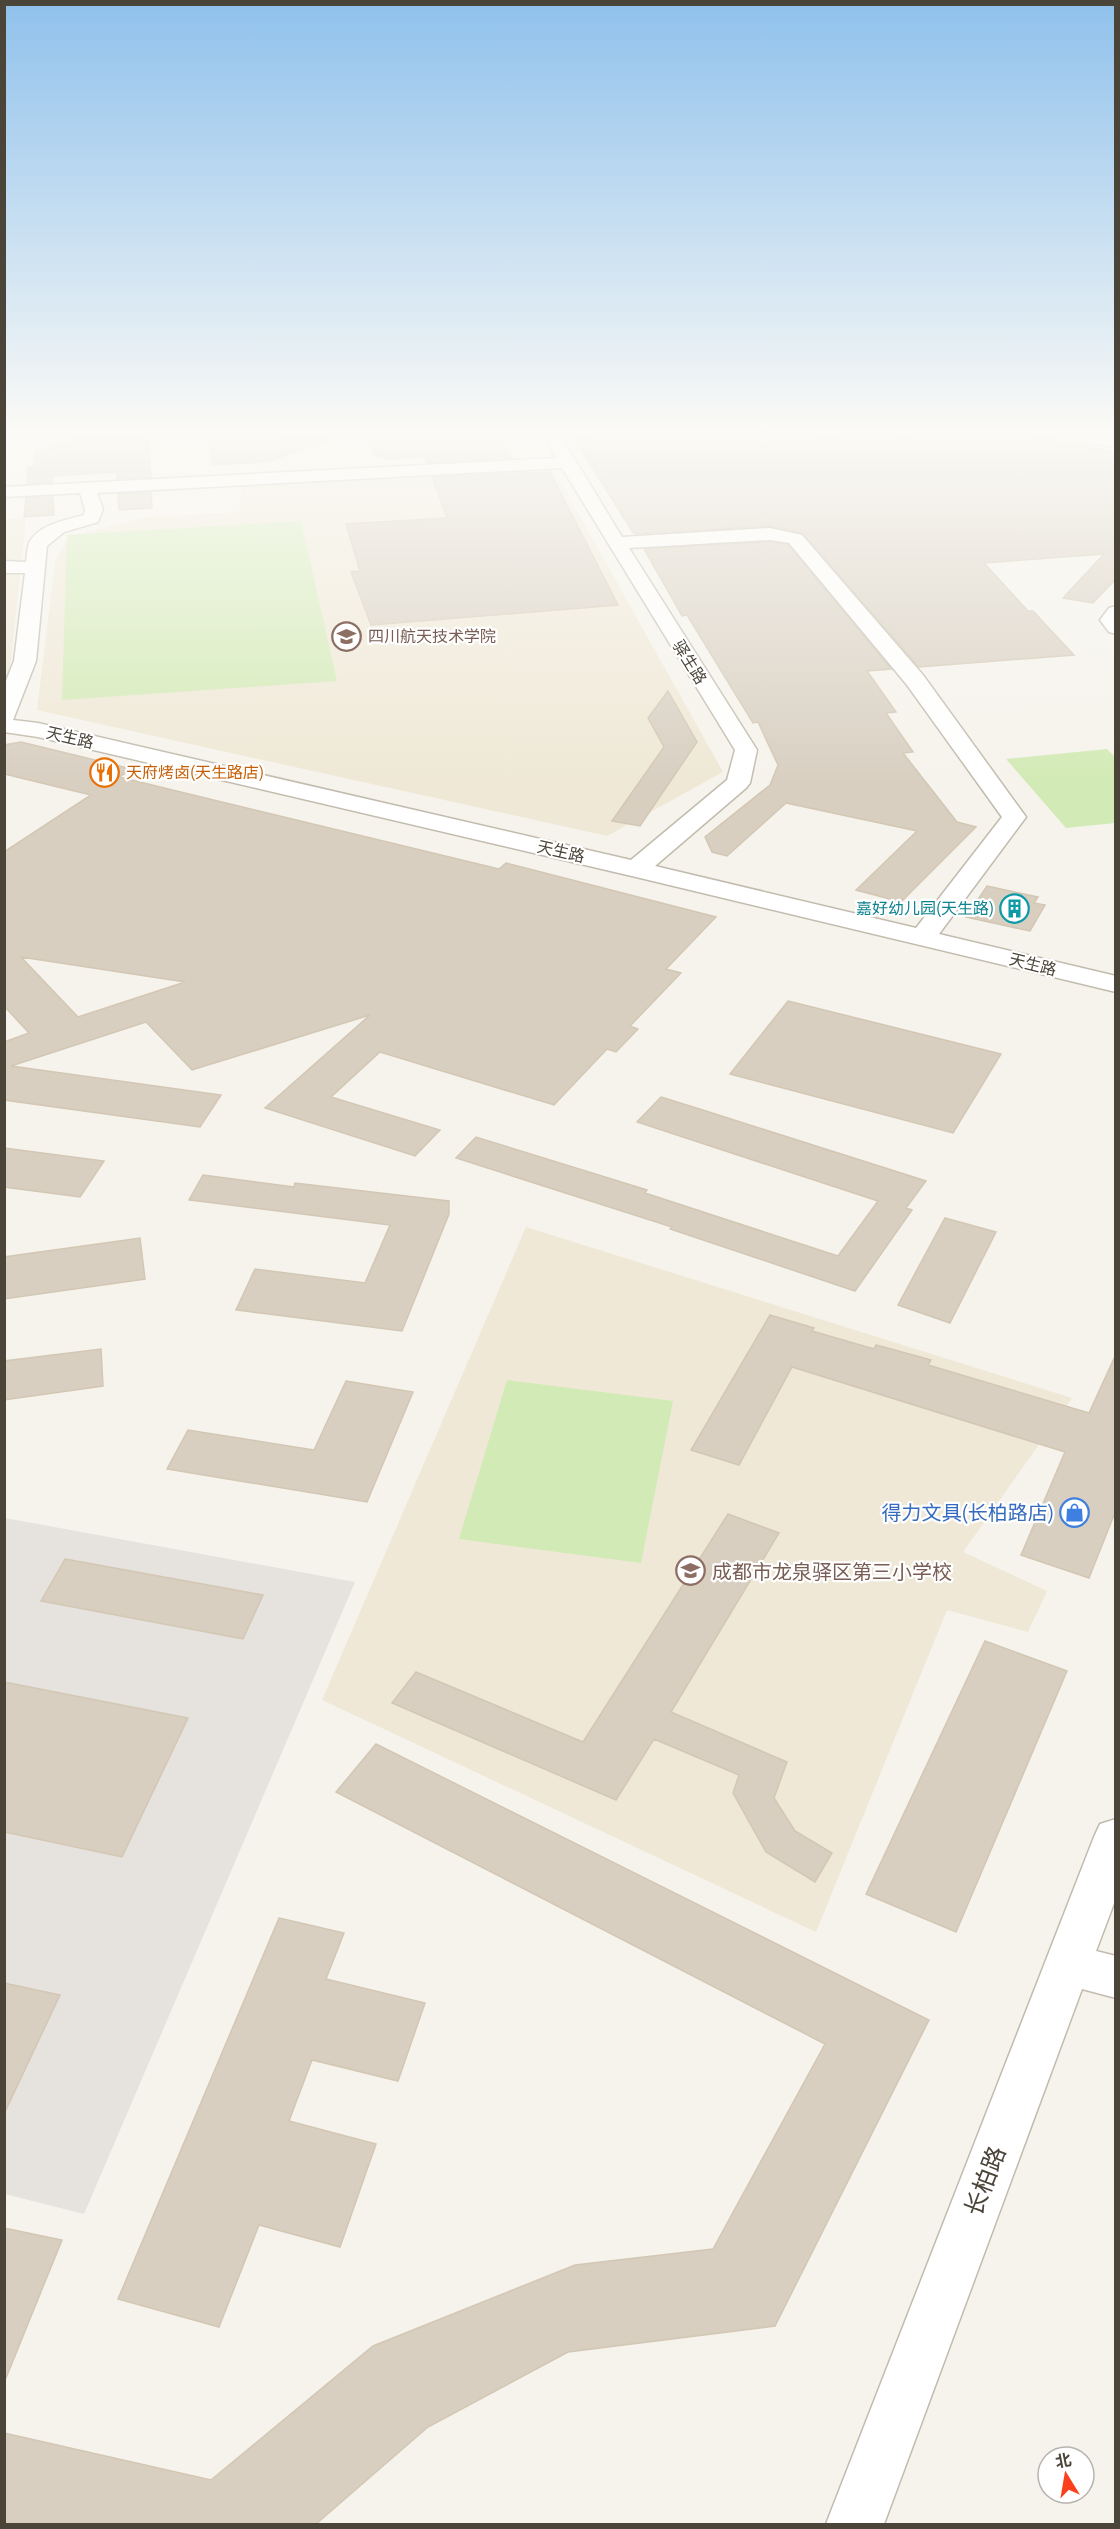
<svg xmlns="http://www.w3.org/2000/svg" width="1120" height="2529" viewBox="0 0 1120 2529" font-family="Ubuntu,'Noto Sans SC',sans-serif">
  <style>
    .industrial { fill: #e6e2dd }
    .education { fill: #efe8d6 }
    .green { fill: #d2eab5 }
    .building { fill: #d8cfc1; stroke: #d3c7b4; stroke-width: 1.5; fill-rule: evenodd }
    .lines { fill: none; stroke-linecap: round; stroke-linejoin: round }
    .minor-casing { stroke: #c2bbae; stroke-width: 3 }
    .minor { fill: #fff; fill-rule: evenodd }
    .labels { text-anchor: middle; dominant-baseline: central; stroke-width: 4.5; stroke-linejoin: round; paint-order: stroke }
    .far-education-label { font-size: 16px; fill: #785e54; stroke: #fff; text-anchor: start }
    .far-street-label { font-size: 16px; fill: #4b4439; stroke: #fff }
    .far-food-label { font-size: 16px; fill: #c56008; stroke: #fff; text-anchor: start }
    .far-culture-label { font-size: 16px; fill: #0d838f; stroke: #fff; text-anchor: end }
    .shop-label { font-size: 20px; fill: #366cbe; stroke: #fff; text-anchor: end }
    .education-label { font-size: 20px; fill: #785e54; stroke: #fff; text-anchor: start }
    .near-street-label { font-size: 24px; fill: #4b4439; stroke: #fff }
  </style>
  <rect width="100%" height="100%" fill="#f6f3ec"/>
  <!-- industrial -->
  <path class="industrial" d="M 5,1518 L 355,1582 L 84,2214 L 5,2194 Z"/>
  <!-- education -->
  <path class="education" d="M 554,470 L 723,772 L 607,836 L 37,710 L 55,562 L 68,537 L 147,517 L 239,512 L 242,482 Z
    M 26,518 L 5,715 L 5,519 Z
    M 526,1227 L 1072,1398 L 963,1552 L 1047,1591 L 1028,1632 L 947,1610 L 816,1932 L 322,1700 Z"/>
  <!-- green -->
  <path class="green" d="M 301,521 L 337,681 L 62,700 L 67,535 Z
    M 1107,749 L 1115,757 L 1115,823 L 1066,828 L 1006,759 Z
    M 507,1380 L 673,1401 L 641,1563 L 459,1539 Z"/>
  <!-- building -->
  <path class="building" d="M 258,430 L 332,439 L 266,462 L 212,465 L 208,432 Z
    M 365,430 L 487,430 L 461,442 L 501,439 L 511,458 L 427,463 L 425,457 L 385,459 L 384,457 L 374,455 Z
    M 657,430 L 804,430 L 841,439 L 880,441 L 911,436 L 916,430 L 1024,430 L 1028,436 L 1116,452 L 1116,579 L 1093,603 L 1063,598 L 1104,554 L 984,563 L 1028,611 L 1033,611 L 1074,655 L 919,667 L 802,533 L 770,526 L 635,534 L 632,531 L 572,435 Z
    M 148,436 L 151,477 L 117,479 L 117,472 L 52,476 L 52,482 L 27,484 L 28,467 L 34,467 L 35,452 L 67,443 L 68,439 Z
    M 550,472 L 618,605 L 371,625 L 351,572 L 360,571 L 346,524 L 447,518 L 432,477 Z
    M 151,492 L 152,508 L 119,510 L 118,494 Z
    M 53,497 L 54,515 L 24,517 L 26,498 Z
    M 770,542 L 788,545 L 891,669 L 867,671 L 896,712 L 886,713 L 913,752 L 903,753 L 957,822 L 976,827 L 901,902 L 856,890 L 917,831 L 786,803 L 727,856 L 712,852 L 705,837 L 770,785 L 778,765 L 758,722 L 753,723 L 687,615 L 682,616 L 644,549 Z
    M 668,691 L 697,742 L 640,826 L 612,821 L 664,747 L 648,718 Z
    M 21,742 L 132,769 L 119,777 L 499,869 L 506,863 L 716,917 L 666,969 L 681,973 L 630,1026 L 638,1029 L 616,1052 L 607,1049 L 554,1105 L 380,1052 L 331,1097 L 440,1130 L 415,1156 L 265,1108 L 370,1015 L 192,1070 L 146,1022 L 11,1066 L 221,1095 L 200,1127 L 4,1100 L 4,1042 L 29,1033 L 4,1006 L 4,852 L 91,795 L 4,774 L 4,745 ZM 21,957 L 185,982 L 78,1017 Z
    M 987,886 L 1038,897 L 1034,903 L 1045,905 L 1030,931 L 966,917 Z
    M 788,1001 L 1001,1054 L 953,1133 L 730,1074 Z
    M 661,1097 L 709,1112 L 926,1181 L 906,1208 L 912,1210 L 855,1291 L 670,1229 L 672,1227 L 456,1158 L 476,1137 L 647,1190 L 645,1193 L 838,1256 L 878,1201 L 637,1122 Z
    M 4,1148 L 104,1161 L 80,1197 L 4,1187 Z
    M 203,1175 L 294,1187 L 295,1183 L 449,1201 L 449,1214 L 402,1331 L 236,1310 L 255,1269 L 365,1283 L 390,1225 L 189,1200 Z
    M 945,1218 L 996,1232 L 950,1323 L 898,1305 Z
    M 140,1238 L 145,1279 L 4,1299 L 4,1257 Z
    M 770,1315 L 814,1328 L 812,1331 L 874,1349 L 876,1345 L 931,1360 L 928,1365 L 1089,1413 L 1116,1354 L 1116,1510 L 1089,1578 L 1021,1555 L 1065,1452 L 792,1367 L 739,1465 L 691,1450 Z
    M 101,1349 L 103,1386 L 4,1400 L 4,1361 Z
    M 346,1381 L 413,1392 L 367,1502 L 167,1469 L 188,1430 L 314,1450 Z
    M 728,1514 L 779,1533 L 671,1712 L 787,1762 L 774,1798 L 795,1831 L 832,1853 L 815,1882 L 766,1852 L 733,1793 L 739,1775 L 654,1739 L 616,1800 L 392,1703 L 416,1672 L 583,1742 Z
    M 65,1559 L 263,1595 L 243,1639 L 41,1601 Z
    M 985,1641 L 1067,1671 L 956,1932 L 866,1894 Z
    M 4,1682 L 188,1718 L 122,1857 L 4,1832 Z
    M 376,1744 L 929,2020 L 775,2326 L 568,2352 L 428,2427 L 316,2524 L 4,2524 L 4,2433 L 211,2480 L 373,2346 L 575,2265 L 713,2249 L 825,2044 L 336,1792 Z
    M 279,1918 L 344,1933 L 326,1979 L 425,2003 L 398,2081 L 312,2060 L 289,2121 L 376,2144 L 340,2247 L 259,2225 L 219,2327 L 118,2299 Z
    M 4,1983 L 60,1995 L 4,2114 Z
    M 4,2228 L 62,2240 L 6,2378 L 4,2378 Z"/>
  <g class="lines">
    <defs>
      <path id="minor" d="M 541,430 L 557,430 L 622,537 L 770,528 L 802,535 L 923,675 L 1026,817 L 939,934 L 1116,976 L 1116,992 L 636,877 L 38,737 L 4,732 L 4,686 L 14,661 L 25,573 L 4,573 L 4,561 L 26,562 C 27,556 27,548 29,543 C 39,524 66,520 84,515 L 85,509 L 80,493 L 4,497 L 4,487 L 556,458 ZM 562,468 L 735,750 L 727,780 L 631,860 L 38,723 L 13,720 L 36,661 L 47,546 L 64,532 L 98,522 L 103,509 L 97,493 ZM 770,540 L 789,543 L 907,685 L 1002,817 L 916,928 L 655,866 L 746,788 L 750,783 L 757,750 L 629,548 Z
        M 1026,430 L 1068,430 L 1116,437 L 1116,447 L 1034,435 L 1028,434 Z
        M 1116,606 L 1116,634 L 1109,632 L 1100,620 L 1109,608 Z
        M 1116,1819 L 1116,1898 L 1096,1951 L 1116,1956 L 1116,1998 L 1082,1989 L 884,2524 L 826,2524 L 1094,1837 L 1100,1824 Z"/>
    </defs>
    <!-- minor casing -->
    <use href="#minor" class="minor-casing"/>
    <!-- minor -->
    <use href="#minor" class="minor"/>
  </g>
  <!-- sky -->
  <linearGradient id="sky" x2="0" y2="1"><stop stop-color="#8fc1ec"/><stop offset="0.55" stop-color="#fbfaf6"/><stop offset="1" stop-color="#fbfaf6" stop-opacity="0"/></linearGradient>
  <rect width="1120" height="784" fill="url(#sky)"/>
  <!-- icons -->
  <defs>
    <symbol id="university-ring" viewBox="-11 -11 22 22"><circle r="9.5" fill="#fff" stroke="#8d6e63" stroke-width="1.5"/><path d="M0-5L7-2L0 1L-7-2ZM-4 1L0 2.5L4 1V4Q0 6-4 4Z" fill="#8d6e63"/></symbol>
    <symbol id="restaurant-ring" viewBox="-11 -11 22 22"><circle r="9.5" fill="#fff" stroke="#e8710a" stroke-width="1.5"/><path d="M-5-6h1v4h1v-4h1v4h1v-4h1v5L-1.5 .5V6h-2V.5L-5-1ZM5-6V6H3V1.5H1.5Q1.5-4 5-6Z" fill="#e8710a"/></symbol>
    <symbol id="building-ring" viewBox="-11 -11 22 22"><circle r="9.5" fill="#fff" stroke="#0f9aa8" stroke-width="1.5"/><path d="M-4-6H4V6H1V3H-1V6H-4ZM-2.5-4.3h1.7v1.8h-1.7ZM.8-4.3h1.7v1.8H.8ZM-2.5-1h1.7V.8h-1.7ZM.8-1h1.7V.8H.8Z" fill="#0f9aa8"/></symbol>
    <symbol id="shop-ring" viewBox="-11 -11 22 22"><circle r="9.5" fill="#fff" stroke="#3f7fe0" stroke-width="1.5"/><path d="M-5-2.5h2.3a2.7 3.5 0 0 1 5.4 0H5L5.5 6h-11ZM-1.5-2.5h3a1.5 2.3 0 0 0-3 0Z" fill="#3f7fe0"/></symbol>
    <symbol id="school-ring" viewBox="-11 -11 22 22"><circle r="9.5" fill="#fff" stroke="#8d6e63" stroke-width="1.5"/><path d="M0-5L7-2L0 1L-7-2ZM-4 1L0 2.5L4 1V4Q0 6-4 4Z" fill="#8d6e63"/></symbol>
  </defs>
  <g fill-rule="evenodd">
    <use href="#university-ring" x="330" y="620" width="33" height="33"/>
    <use href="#restaurant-ring" x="88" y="756" width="33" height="33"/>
    <use href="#building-ring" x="998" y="892" width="33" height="33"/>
    <use href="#shop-ring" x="1058" y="1496" width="33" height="33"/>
    <use href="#school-ring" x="674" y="1554" width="33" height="33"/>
  </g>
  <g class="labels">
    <!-- far-education labels -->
    <g class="far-education-label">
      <text x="368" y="636">四川航天技术学院</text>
    </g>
    <!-- far-street labels -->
    <g class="far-street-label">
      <text transform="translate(690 662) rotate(58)">驿生路</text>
      <text transform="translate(70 737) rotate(13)">天生路</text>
      <text transform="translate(561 851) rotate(13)">天生路</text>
      <text transform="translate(1033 964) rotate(14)">天生路</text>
    </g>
    <!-- far-food labels -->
    <g class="far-food-label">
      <text x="126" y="772">天府烤卤(天生路店)</text>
    </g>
    <!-- far-culture labels -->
    <g class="far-culture-label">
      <text x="994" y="908">嘉好幼儿园(天生路)</text>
    </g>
    <!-- shop labels -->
    <g class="shop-label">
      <text x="1054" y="1512">得力文具(长柏路店)</text>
    </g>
    <!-- education labels -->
    <g class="education-label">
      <text x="712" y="1571">成都市龙泉驿区第三小学校</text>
    </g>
    <!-- near-street labels -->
    <g class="near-street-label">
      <text transform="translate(985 2181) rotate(-69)">长柏路</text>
    </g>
  </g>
  <!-- border -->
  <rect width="1120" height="2529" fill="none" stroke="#4b4439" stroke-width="12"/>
  <!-- north arrow -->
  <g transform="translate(1066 2475) rotate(349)"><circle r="28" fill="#ffffff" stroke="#b7b4b0" stroke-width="1.5"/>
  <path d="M0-4.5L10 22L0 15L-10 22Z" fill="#fc3f1d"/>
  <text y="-9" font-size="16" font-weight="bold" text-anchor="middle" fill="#4b4439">北</text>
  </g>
</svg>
